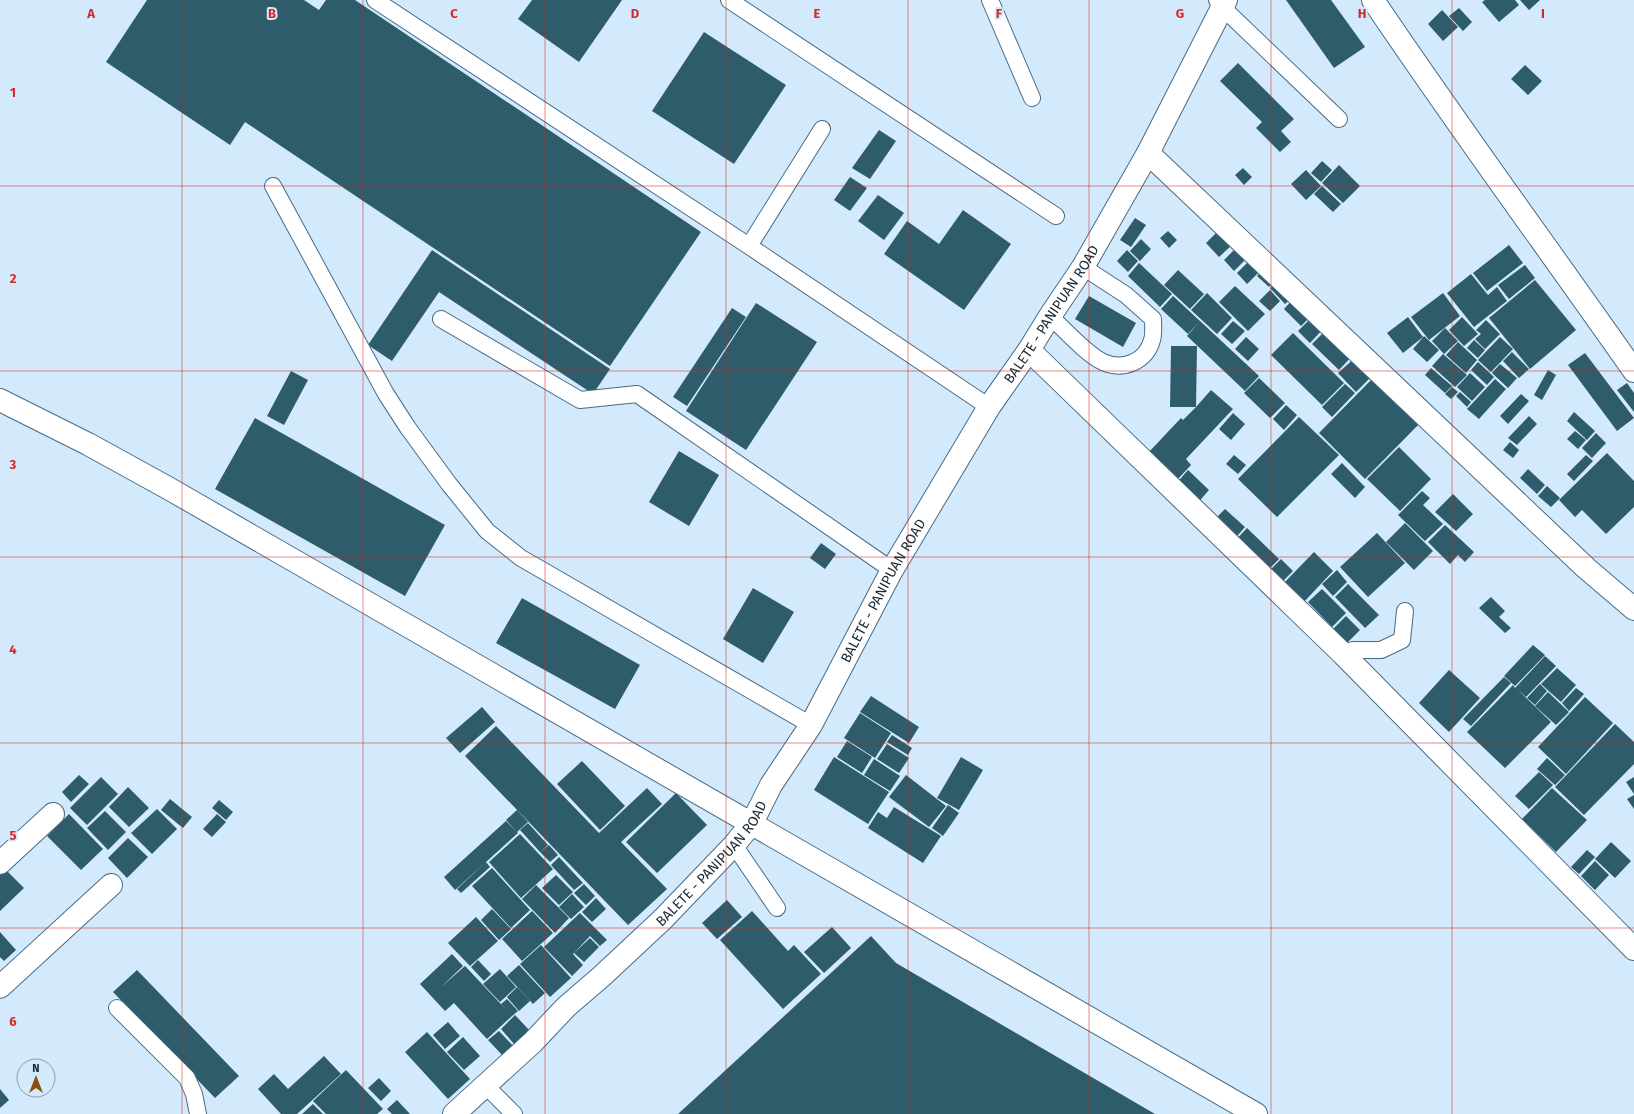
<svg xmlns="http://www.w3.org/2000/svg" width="1634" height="1114" viewBox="0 0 1634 1114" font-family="'Fira Sans',sans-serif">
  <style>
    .building { fill: #2e5c6a }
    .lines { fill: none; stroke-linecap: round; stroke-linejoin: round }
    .service-casing { stroke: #486b85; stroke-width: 18 }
    .minor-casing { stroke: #486b85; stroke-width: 24 }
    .secondary-casing { stroke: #486b85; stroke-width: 24 }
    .service { stroke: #fff; stroke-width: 16 }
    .minor { stroke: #fff; stroke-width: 22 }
    .secondary { stroke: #fff; stroke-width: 22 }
    .grid { fill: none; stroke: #d62828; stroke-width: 1; stroke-opacity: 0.55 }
    .labels { text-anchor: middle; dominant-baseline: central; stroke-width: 4; stroke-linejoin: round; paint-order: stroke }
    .street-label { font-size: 14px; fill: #192833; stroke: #d3eafc }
    .grid-label { font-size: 13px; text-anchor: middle; font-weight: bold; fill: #d62828; stroke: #d3eafc; stroke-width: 4; stroke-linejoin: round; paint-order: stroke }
  </style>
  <rect width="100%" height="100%" fill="#d3eafc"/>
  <!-- building -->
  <path class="building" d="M 147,0 L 304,0 L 319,10 L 326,0 L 355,0 L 701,232 L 610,366 L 245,122 L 230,145 L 106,62 Z
    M 532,0 L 622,0 L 579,62 L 518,19 Z
    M 1286,0 L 1331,0 L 1365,47 L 1334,68 Z
    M 1485,0 L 1515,0 L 1519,5 L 1499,22 L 1482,2 Z
    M 1520,0 L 1540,0 L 1529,10 Z
    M 1459,8 L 1472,22 L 1463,31 L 1449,16 Z
    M 1442,10 L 1458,27 L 1443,41 L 1428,24 Z
    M 704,32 L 786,85 L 734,164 L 652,111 Z
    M 1238,63 L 1294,119 L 1281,131 L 1291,142 L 1280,152 L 1256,128 L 1262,122 L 1220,81 Z
    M 1525,65 L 1542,81 L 1528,95 L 1511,79 Z
    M 879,130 L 896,141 L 870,179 L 852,168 Z
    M 1322,161 L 1332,170 L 1321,182 L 1311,173 Z
    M 1339,165 L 1360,186 L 1343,203 L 1322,183 Z
    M 1243,168 L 1252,177 L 1244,185 L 1235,175 Z
    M 1306,170 L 1321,186 L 1306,200 L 1291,184 Z
    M 850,177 L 867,188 L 850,211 L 834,200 Z
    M 1322,186 L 1341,204 L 1333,212 L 1314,194 Z
    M 878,195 L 904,213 L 884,240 L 858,221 Z
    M 963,210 L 1011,244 L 964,310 L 884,254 L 907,221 L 939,244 Z
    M 1135,218 L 1146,225 L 1131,247 L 1120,240 Z
    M 1219,230 L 1233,244 L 1219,257 L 1206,243 Z
    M 1168,231 L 1177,240 L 1169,248 L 1160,238 Z
    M 1141,239 L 1151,249 L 1140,261 L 1130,251 Z
    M 1509,245 L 1523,263 L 1487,291 L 1473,273 Z
    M 1237,247 L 1247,258 L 1234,271 L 1224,260 Z
    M 432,250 L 610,369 L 593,394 L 439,292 L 392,361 L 368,345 Z
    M 1127,250 L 1138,261 L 1128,272 L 1117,261 Z
    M 1251,259 L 1262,269 L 1247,284 L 1237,273 Z
    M 1139,263 L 1172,294 L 1160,307 L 1128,276 Z
    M 1525,265 L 1535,278 L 1509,299 L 1498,285 Z
    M 1265,268 L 1277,279 L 1269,287 L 1257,276 Z
    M 1178,270 L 1204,294 L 1190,309 L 1164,285 Z
    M 1471,274 L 1488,295 L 1497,287 L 1507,301 L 1474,327 L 1447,293 Z
    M 1279,280 L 1294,296 L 1285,304 L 1270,288 Z
    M 1535,280 L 1576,330 L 1530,369 L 1489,318 Z
    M 1235,286 L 1265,314 L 1248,331 L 1219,302 Z
    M 1270,290 L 1280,301 L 1270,311 L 1259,301 Z
    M 1207,293 L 1232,318 L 1217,334 L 1191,310 Z
    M 1443,293 L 1460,316 L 1429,340 L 1411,317 Z
    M 1089,296 L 1136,323 L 1123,347 L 1075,319 Z
    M 1173,296 L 1200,321 L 1188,334 L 1161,309 Z
    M 1295,297 L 1312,315 L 1301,326 L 1284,309 Z
    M 756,303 L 817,342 L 746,450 L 686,411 Z
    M 732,308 L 746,317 L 687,406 L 673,397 Z
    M 1408,317 L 1423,337 L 1403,353 L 1387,333 Z
    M 1462,317 L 1478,334 L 1464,346 L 1449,330 Z
    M 1311,318 L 1323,329 L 1310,343 L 1298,331 Z
    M 1486,320 L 1500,334 L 1485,349 L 1475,339 L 1481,334 L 1476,330 Z
    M 1200,321 L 1259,376 L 1245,391 L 1187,336 Z
    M 1233,321 L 1245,331 L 1232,344 L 1221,334 Z
    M 1328,328 L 1354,354 L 1339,370 L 1312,344 Z
    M 1445,328 L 1458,341 L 1444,354 L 1432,341 Z
    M 1293,333 L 1344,383 L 1322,405 L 1271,355 Z
    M 1424,336 L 1439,350 L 1427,362 L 1413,349 Z
    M 1246,337 L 1259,349 L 1248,361 L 1235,349 Z
    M 1500,337 L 1513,349 L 1491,372 L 1478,360 Z
    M 1474,340 L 1485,350 L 1478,358 L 1467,348 Z
    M 1458,342 L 1477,360 L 1466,373 L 1446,355 Z
    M 1171,346 L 1197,346 L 1196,407 L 1211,390 L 1233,409 L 1186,459 L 1191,465 L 1177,480 L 1148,453 L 1181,418 L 1183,420 L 1196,407 L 1170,407 Z
    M 1512,352 L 1529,369 L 1519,378 L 1503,361 Z
    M 1585,353 L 1634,418 L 1617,431 L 1568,365 Z
    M 1443,354 L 1467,375 L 1455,387 L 1432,366 Z
    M 1356,357 L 1373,375 L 1356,392 L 1338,373 Z
    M 1478,362 L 1494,377 L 1487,385 L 1471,370 Z
    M 1500,364 L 1517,378 L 1508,388 L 1492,373 Z
    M 1431,368 L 1452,386 L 1445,393 L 1425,375 Z
    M 1548,370 L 1556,375 L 1542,400 L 1534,395 Z
    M 291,371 L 308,380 L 284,425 L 267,416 Z
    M 1470,373 L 1485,387 L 1472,401 L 1457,387 Z
    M 1259,378 L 1285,403 L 1270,418 L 1244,393 Z
    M 1373,378 L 1420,423 L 1365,479 L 1319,433 Z
    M 1495,379 L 1506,389 L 1479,419 L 1467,409 Z
    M 1627,383 L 1634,393 L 1634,412 L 1617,390 Z
    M 1345,384 L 1355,393 L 1332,417 L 1322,407 Z
    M 1452,387 L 1458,392 L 1451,399 L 1445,394 Z
    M 1460,392 L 1471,402 L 1467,407 L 1456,396 Z
    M 1521,394 L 1529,401 L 1508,424 L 1500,416 Z
    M 1286,405 L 1297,415 L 1284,430 L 1273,419 Z
    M 1574,412 L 1595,431 L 1587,440 L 1567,421 Z
    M 1233,413 L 1245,424 L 1231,440 L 1219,429 Z
    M 1529,416 L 1537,424 L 1517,445 L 1508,438 Z
    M 1299,417 L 1339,455 L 1277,517 L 1238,479 Z
    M 255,418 L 445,525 L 405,596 L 215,489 Z
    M 1575,431 L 1586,440 L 1578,449 L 1567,439 Z
    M 1596,433 L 1606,443 L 1592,458 L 1582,448 Z
    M 1510,442 L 1519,450 L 1513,458 L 1503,450 Z
    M 1399,447 L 1431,479 L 1400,511 L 1367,479 Z
    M 679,451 L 719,475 L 689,526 L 649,502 Z
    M 1607,453 L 1634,481 L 1634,507 L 1606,534 L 1582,510 L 1575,517 L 1559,500 Z
    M 1234,455 L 1246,465 L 1238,474 L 1226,464 Z
    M 1586,455 L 1593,461 L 1574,481 L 1567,474 Z
    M 1342,463 L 1365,487 L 1355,498 L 1331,474 Z
    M 1528,469 L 1545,485 L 1537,494 L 1520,478 Z
    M 1188,470 L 1209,490 L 1196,505 L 1175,485 Z
    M 1547,486 L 1560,498 L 1551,507 L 1538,496 Z
    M 1422,491 L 1430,498 L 1423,505 L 1443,524 L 1425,541 L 1398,515 Z
    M 1453,494 L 1473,514 L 1456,531 L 1435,512 Z
    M 1225,509 L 1245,527 L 1232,542 L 1211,523 Z
    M 1405,523 L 1433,551 L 1414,570 L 1386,542 Z
    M 1445,525 L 1474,552 L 1465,562 L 1458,555 L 1450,564 L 1428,542 Z
    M 1247,528 L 1279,559 L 1265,573 L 1233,543 Z
    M 1377,533 L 1405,563 L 1368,597 L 1340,567 Z
    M 821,543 L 836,554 L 825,569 L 810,558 Z
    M 1314,552 L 1333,571 L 1303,603 L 1283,584 Z
    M 1281,559 L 1293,571 L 1278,586 L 1266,574 Z
    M 1337,570 L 1347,582 L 1333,596 L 1322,584 Z
    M 1348,584 L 1379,615 L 1365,628 L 1335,597 Z
    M 753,588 L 794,612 L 763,663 L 723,639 Z
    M 1322,589 L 1346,613 L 1332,627 L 1308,602 Z
    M 1491,597 L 1505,611 L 1499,617 L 1511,628 L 1505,633 L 1479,608 Z
    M 522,598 L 640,665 L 615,709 L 496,643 Z
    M 1346,616 L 1360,630 L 1346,644 L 1332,630 Z
    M 1533,645 L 1545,655 L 1515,686 L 1504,676 Z
    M 1545,656 L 1556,666 L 1526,697 L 1517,689 L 1551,722 L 1505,768 L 1467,732 L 1513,685 L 1515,688 Z
    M 1557,668 L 1576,685 L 1561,702 L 1541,684 Z
    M 1449,670 L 1480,698 L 1449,732 L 1419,703 Z
    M 1504,677 L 1511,683 L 1471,726 L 1463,719 Z
    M 1540,684 L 1547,691 L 1535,705 L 1527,698 Z
    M 1576,688 L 1584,694 L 1569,711 L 1562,703 Z
    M 1548,692 L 1569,712 L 1556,725 L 1535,706 Z
    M 871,696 L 919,727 L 909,743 L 860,712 Z
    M 1585,697 L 1613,723 L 1566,774 L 1538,747 Z
    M 482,707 L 495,722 L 460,753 L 446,738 Z
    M 860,713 L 891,733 L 875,758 L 844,738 Z
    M 1615,724 L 1634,742 L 1634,764 L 1584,815 L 1555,787 Z
    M 496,726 L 599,833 L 647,788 L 662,804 L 621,842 L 667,889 L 628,925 L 465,756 Z
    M 892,735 L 912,748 L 908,755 L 887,742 Z
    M 847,741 L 872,757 L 862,773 L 837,757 Z
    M 887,744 L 909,758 L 899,773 L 877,759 Z
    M 834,757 L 889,792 L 868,824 L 814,790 Z
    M 961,757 L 983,770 L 959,810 L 937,798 Z
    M 1547,758 L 1565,775 L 1555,785 L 1537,769 Z
    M 874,759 L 900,776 L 890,791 L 864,775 Z
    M 582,761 L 625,806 L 600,830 L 557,784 Z
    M 1539,772 L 1553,785 L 1529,809 L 1515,796 Z
    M 79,775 L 89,784 L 71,802 L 62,792 Z
    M 906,775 L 946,806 L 929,827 L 889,797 Z
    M 101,777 L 118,794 L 87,825 L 70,808 Z
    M 1634,777 L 1634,794 L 1626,782 Z
    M 128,787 L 149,808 L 129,827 L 109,807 Z
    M 1552,788 L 1587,820 L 1556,852 L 1522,819 Z
    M 676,793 L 707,825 L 657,873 L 626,842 Z
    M 1634,795 L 1634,809 L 1627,799 Z
    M 170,799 L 192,817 L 183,828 L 161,810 Z
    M 219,800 L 233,812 L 226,820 L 212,808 Z
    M 948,805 L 959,813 L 943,836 L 932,828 Z
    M 894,807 L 941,836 L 923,863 L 868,828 L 878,812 L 887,818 Z
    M 157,809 L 177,829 L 152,854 L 131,833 Z
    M 517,810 L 528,822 L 517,832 L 506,820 Z
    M 105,811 L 126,832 L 108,850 L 87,828 Z
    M 69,814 L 103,849 L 81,870 L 47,836 Z
    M 217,814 L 226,822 L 212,837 L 203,829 Z
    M 506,821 L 518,833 L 455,890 L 444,877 Z
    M 528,823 L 548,845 L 540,852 L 520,830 Z
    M 520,834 L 553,869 L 521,898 L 489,862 Z
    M 128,838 L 148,857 L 127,878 L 108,858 Z
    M 1611,842 L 1631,861 L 1615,878 L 1595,859 Z
    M 549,845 L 558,855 L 550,862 L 540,852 Z
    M 1587,850 L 1595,857 L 1579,874 L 1571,867 Z
    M 559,857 L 583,883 L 574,890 L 551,865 Z
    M 1595,861 L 1609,875 L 1595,890 L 1581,876 Z
    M 486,862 L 490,867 L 461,893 L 457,889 Z
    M 3,867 L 24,888 L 0,911 L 0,870 Z
    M 492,868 L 530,910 L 511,928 L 472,886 Z
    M 556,875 L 573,892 L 559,905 L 542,888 Z
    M 584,884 L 595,896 L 586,905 L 574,893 Z
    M 536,885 L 569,918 L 555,933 L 522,899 Z
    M 572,894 L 584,907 L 571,919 L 559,907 Z
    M 596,898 L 606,909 L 592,922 L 582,912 Z
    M 727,900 L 742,917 L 717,939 L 702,923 Z
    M 492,909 L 511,929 L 499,940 L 481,920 Z
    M 532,911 L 553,933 L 522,961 L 502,939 Z
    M 752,911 L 788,951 L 794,945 L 821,974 L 783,1009 L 720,940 Z
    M 580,913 L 607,940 L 600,946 L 590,936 L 573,954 L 583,965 L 572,976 L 544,947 Z
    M 476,917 L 498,941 L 470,966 L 448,943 Z
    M 832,927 L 851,948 L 824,973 L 804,952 Z
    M 0,932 L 16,950 L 4,961 L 0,957 Z
    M 871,936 L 896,963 L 1155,1114 L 678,1114 Z
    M 590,938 L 599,947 L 584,962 L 574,953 Z
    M 541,945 L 571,978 L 550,997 L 520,964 Z
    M 452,954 L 463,966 L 440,988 L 465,966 L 512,1016 L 487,1039 L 454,1003 L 445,1011 L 420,984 Z
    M 478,960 L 491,974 L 484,981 L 471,967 Z
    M 519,965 L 545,993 L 533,1004 L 507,976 Z
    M 500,969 L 516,987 L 500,1002 L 483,984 Z
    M 137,970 L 239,1076 L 215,1098 L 113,992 Z
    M 517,987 L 530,1001 L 519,1011 L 507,997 Z
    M 507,999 L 518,1011 L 512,1016 L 501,1004 Z
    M 515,1015 L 530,1031 L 515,1045 L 501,1029 Z
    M 448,1022 L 460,1036 L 445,1049 L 433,1035 Z
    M 499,1031 L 514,1047 L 504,1057 L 488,1040 Z
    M 427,1032 L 470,1079 L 448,1099 L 405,1052 Z
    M 463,1037 L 480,1056 L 464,1070 L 447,1052 Z
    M 324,1056 L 341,1074 L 297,1114 L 281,1114 L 258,1089 L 274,1074 L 288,1089 Z
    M 346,1070 L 383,1109 L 377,1114 L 326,1114 L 313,1101 Z
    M 379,1078 L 391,1091 L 381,1101 L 368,1088 Z
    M 0,1089 L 9,1100 L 0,1108 Z
    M 397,1100 L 410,1114 L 392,1114 L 387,1109 Z
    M 313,1104 L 323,1114 L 302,1114 Z"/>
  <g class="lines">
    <defs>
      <path id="service" d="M 375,0 L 749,246 L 989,407
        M 729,0 L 1056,216
        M 990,0 L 1032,98
        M 1217,0 L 1221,6 L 1339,119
        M 273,186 L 386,394 L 408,428 L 449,484 L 487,531 L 521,558 L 811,725
        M 749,246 L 822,129
        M 1050,316 C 1064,329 1087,355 1103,362 C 1123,371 1146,362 1152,340 C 1154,334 1153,325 1153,319 L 1126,295 L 1083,267
        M 441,319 L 580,400 L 637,394 L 892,570
        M 1343,654 L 1353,650 L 1381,650 L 1402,640 L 1405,611
        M 734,845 L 777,908
        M 117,1008 L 187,1078 L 194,1094 L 198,1114
        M 486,1086 L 514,1114"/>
      <path id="minor" d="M 1373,0 C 1457,125 1547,247 1634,371
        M 1148,153 L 1586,568 L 1634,609
        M 1029,350 L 1343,654 L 1634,949
        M 0,400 L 88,444 L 168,488 L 1256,1114
        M 0,863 L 53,814
        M 0,987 L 111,885"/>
      <g id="secondary">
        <path id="s1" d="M 454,1114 L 533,1042 L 566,1007 L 602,976 L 663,919 L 734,845 L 752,823 L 771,785 L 811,725 L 892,570 L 989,407 L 1029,350 L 1050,316 L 1083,267 L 1148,153 L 1226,0"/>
      </g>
    </defs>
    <!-- service casing -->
    <use href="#service" class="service-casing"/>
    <!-- minor casing -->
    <use href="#minor" class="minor-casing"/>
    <!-- secondary casing -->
    <use href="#secondary" class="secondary-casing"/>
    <!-- service -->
    <use href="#service" class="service"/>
    <!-- minor -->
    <use href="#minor" class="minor"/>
    <!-- secondary -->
    <use href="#secondary" class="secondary"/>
  </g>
  <!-- grid -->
  <path class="grid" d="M 182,0 L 182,1114M 363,0 L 363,1114M 545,0 L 545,1114M 726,0 L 726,1114M 908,0 L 908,1114M 1089,0 L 1089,1114M 1271,0 L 1271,1114M 1452,0 L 1452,1114M 0,186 L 1634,186M 0,371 L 1634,371M 0,557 L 1634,557M 0,743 L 1634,743M 0,928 L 1634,928"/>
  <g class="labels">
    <!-- street labels -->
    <g class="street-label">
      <text stroke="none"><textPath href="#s1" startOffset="1008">BALETE - PANIPUAN ROAD</textPath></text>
      <text stroke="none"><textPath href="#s1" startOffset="684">BALETE - PANIPUAN ROAD</textPath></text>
      <text stroke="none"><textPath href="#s1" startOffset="360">BALETE - PANIPUAN ROAD</textPath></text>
    </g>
  </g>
  <g class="grid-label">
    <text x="91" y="18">A</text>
    <text x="272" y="18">B</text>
    <text x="454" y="18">C</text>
    <text x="635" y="18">D</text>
    <text x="817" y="18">E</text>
    <text x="999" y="18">F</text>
    <text x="1180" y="18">G</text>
    <text x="1362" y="18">H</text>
    <text x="1543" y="18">I</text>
    <text x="13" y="97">1</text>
    <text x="13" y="283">2</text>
    <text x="13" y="469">3</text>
    <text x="13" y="654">4</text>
    <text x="13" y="840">5</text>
    <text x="13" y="1026">6</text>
  </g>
  <!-- north arrow -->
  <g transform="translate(36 1078)"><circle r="19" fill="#d3eafc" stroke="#899cac"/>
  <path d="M0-3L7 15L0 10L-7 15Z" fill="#8a4f0b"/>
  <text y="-6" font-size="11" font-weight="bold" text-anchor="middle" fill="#192833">N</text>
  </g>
</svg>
